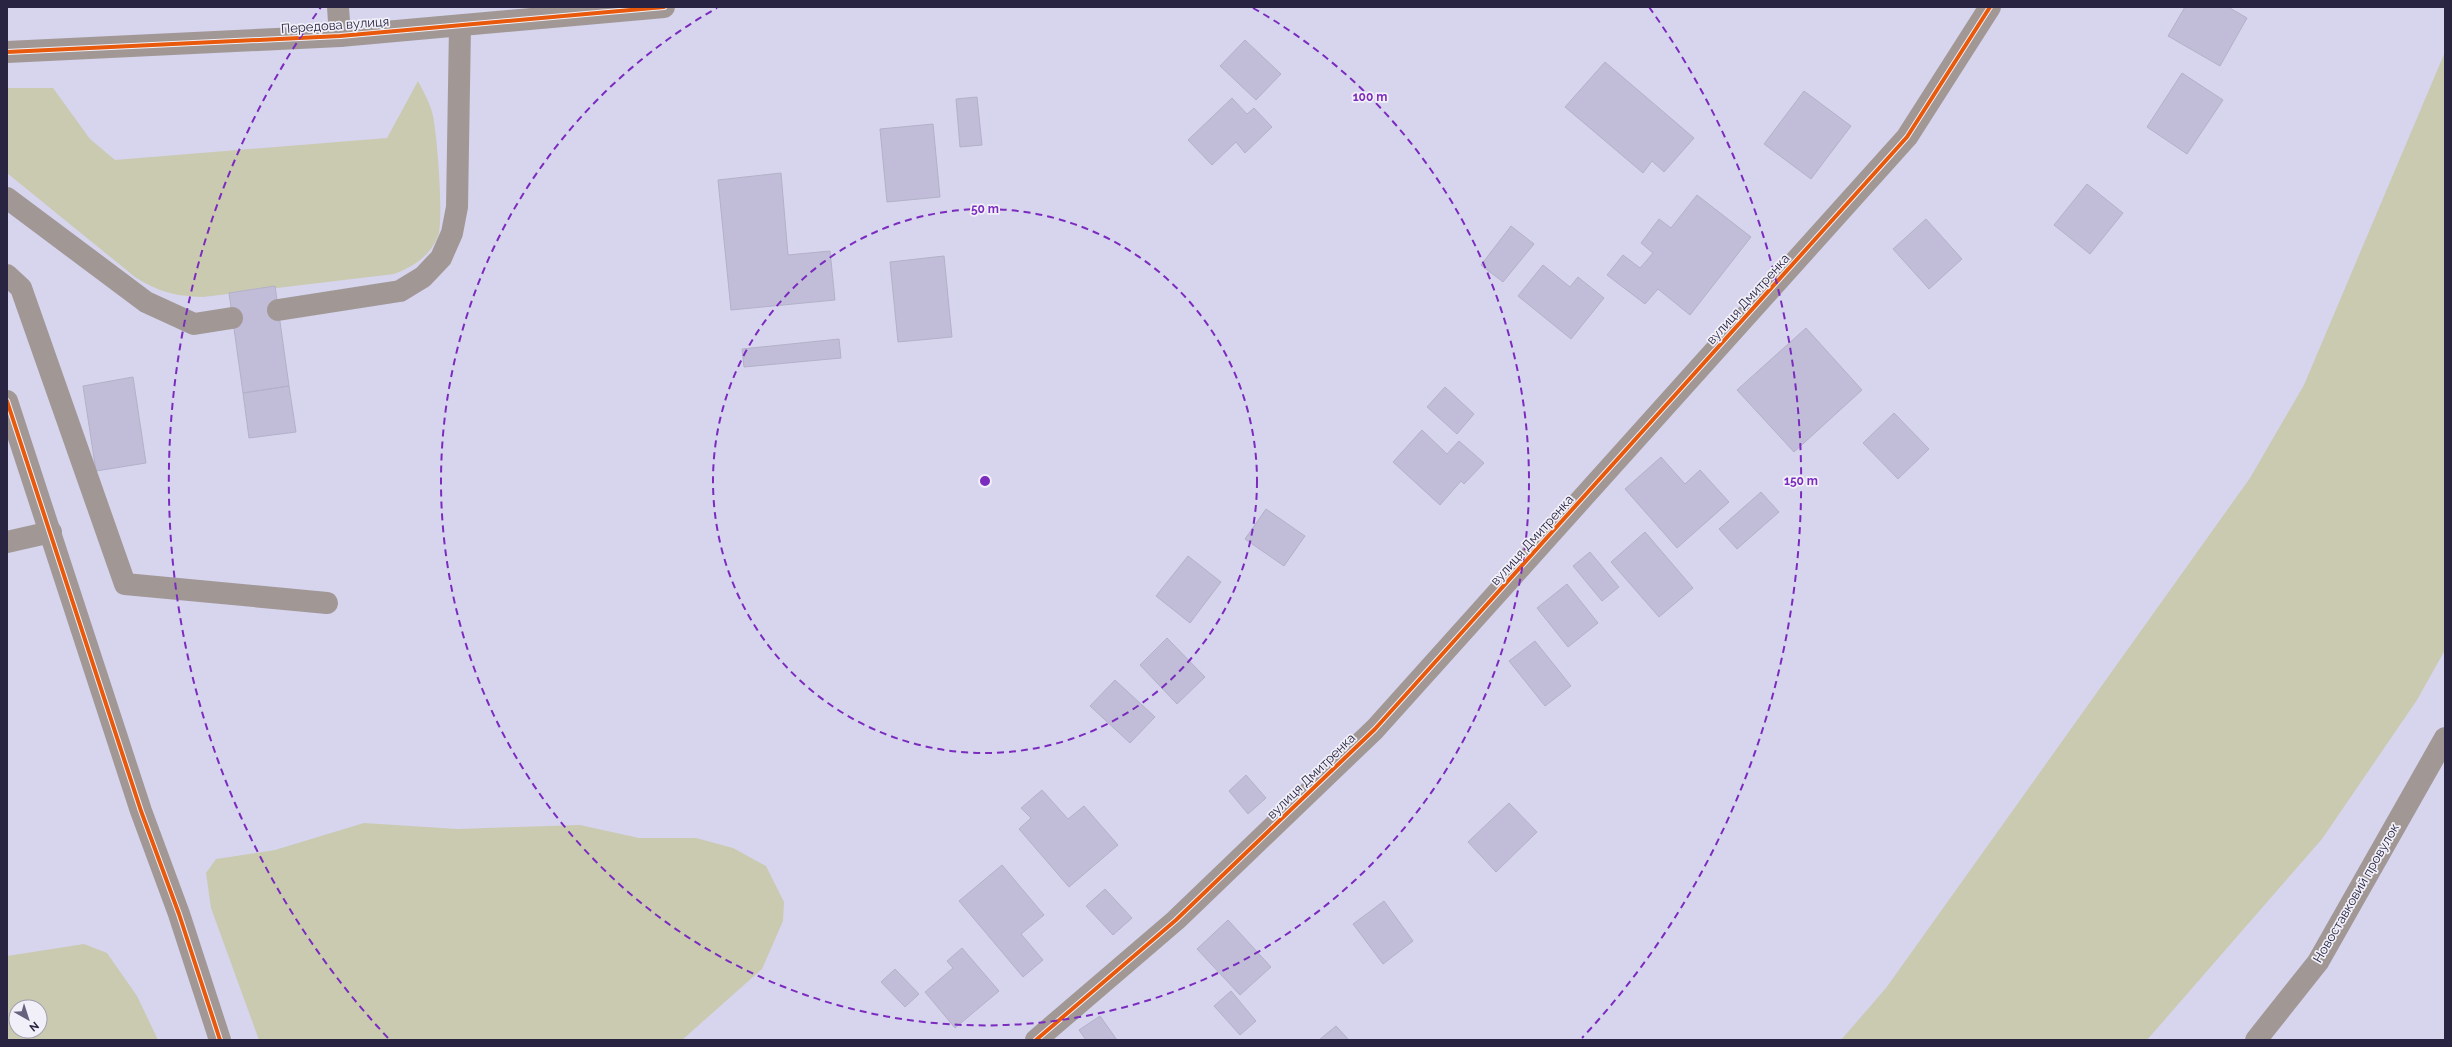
<svg xmlns="http://www.w3.org/2000/svg" width="2452" height="1047" viewBox="0 0 2452 1047" font-family="Raleway,sans-serif">
  <style>
    .green { fill: #cacab0; fill-rule: evenodd }
    .building { fill: #c1bdd8; stroke: #b3b0c9 }
    .lines { fill: none; stroke-linecap: round; stroke-linejoin: round }
    .service { stroke: #a19896; stroke-width: 22 }
    .minor { stroke: #a19896; stroke-width: 22 }
    .tertiary { stroke: #a19896; stroke-width: 22 }
    .cycleway-casing { stroke: #f1f0f8; stroke-width: 6 }
    .cycleway { stroke: #e8590c; stroke-width: 4 }
    .ring { fill: none; stroke: #7b2cbf; stroke-width: 2; stroke-dasharray: 7 5 }
    .labels { text-anchor: middle; dominant-baseline: central; stroke-width: 3.5; stroke-linejoin: round; paint-order: stroke }
    .street-label { font-size: 13px; fill: #292442; stroke: #f1f0f8 }
    .centre { fill: #7b2cbf; stroke: #f1f0f8; stroke-width: 2 }
    .ring-label { font-size: 12px; text-anchor: middle; font-weight: bold; fill: #7b2cbf; stroke: #f1f0f8; stroke-width: 3.5; stroke-linejoin: round; paint-order: stroke }
  </style>
  <rect width="100%" height="100%" fill="#d7d4ee"/>
  <!-- green -->
  <path class="green" d="M 2445,52 L 2445,650 L 2417,700 L 2322,839 L 2147,1040 L 1841,1040 L 1886,988 L 2250,478 L 2304,385 Z
    M 418,81 C 423,91 429,101 432,112 C 437,129 444,221 438,236 C 430,256 413,267 394,274 L 203,297 C 174,296 159,292 135,277 L 7,173 L 7,88 L 53,88 L 90,139 L 115,160 L 387,138 Z
    M 364,823 L 457,829 L 580,825 L 639,838 L 696,838 L 733,848 L 766,866 L 784,902 L 783,921 L 762,969 L 682,1040 L 259,1040 L 211,908 L 206,873 L 216,859 L 275,850 Z
    M 84,944 L 107,953 L 137,996 L 158,1040 L 7,1040 L 7,956 ZM 16,1007 L 40,1007 L 40,1031 L 16,1031 Z"/>
  <!-- building -->
  <path class="building" d="M 2185,7 L 2228,7 L 2247,18 L 2220,66 L 2168,36 Z
    M 1245,40 L 1281,74 L 1256,100 L 1220,66 Z
    M 1605,62 L 1694,138 L 1664,172 L 1652,161 L 1643,173 L 1565,107 Z
    M 2182,73 L 2223,100 L 2187,154 L 2147,127 Z
    M 1804,91 L 1851,126 L 1811,179 L 1764,144 Z
    M 977,97 L 982,145 L 960,147 L 956,99 Z
    M 1232,98 L 1247,114 L 1254,108 L 1272,127 L 1245,153 L 1236,142 L 1212,165 L 1188,140 Z
    M 933,124 L 940,197 L 887,202 L 880,129 Z
    M 781,173 L 788,255 L 830,251 L 835,300 L 731,310 L 718,180 Z
    M 2087,184 L 2123,213 L 2090,254 L 2054,225 Z
    M 1697,195 L 1751,237 L 1690,315 L 1658,289 L 1645,304 L 1607,275 L 1623,255 L 1640,268 L 1653,253 L 1641,243 L 1659,219 L 1671,228 Z
    M 1926,219 L 1962,259 L 1929,289 L 1893,249 Z
    M 1511,226 L 1534,244 L 1503,282 L 1481,265 Z
    M 944,256 L 952,337 L 898,342 L 890,262 Z
    M 1543,265 L 1570,287 L 1578,277 L 1604,298 L 1571,339 L 1518,296 Z
    M 275,286 L 289,386 L 243,393 L 229,293 Z
    M 1806,328 L 1862,390 L 1794,452 L 1737,390 Z
    M 839,339 L 841,358 L 744,367 L 742,349 Z
    M 133,377 L 146,463 L 96,471 L 83,386 Z
    M 289,386 L 296,432 L 249,438 L 243,393 Z
    M 1445,387 L 1474,414 L 1457,434 L 1427,407 Z
    M 1894,413 L 1929,449 L 1898,479 L 1863,443 Z
    M 1422,430 L 1447,454 L 1459,441 L 1484,463 L 1464,484 L 1461,481 L 1440,505 L 1393,462 Z
    M 1661,457 L 1685,484 L 1700,470 L 1729,502 L 1677,548 L 1625,489 Z
    M 1761,492 L 1779,512 L 1737,549 L 1719,529 Z
    M 1266,509 L 1305,536 L 1284,566 L 1245,539 Z
    M 1645,532 L 1693,588 L 1659,617 L 1611,562 Z
    M 1590,552 L 1619,587 L 1602,601 L 1573,566 Z
    M 1188,556 L 1221,582 L 1190,623 L 1156,596 Z
    M 1567,584 L 1598,623 L 1568,647 L 1537,608 Z
    M 1167,638 L 1205,677 L 1177,704 L 1140,665 Z
    M 1535,641 L 1571,686 L 1545,706 L 1509,661 Z
    M 1115,680 L 1155,717 L 1130,743 L 1090,706 Z
    M 1246,775 L 1266,798 L 1248,814 L 1229,791 Z
    M 1042,790 L 1068,819 L 1084,806 L 1118,845 L 1069,887 L 1019,829 L 1031,818 L 1021,808 Z
    M 1509,803 L 1537,832 L 1496,872 L 1468,842 Z
    M 1002,865 L 1044,915 L 1021,934 L 1043,960 L 1023,977 L 959,901 Z
    M 1105,889 L 1132,918 L 1113,935 L 1086,906 Z
    M 1384,901 L 1413,941 L 1383,964 L 1353,924 Z
    M 1228,920 L 1271,967 L 1240,995 L 1197,949 Z
    M 962,948 L 999,991 L 955,1028 L 925,992 L 953,968 L 947,961 Z
    M 895,969 L 919,994 L 905,1007 L 881,982 Z
    M 1231,991 L 1256,1021 L 1240,1035 L 1214,1006 Z
    M 1100,1016 L 1117,1040 L 1086,1040 L 1079,1030 Z
    M 1336,1026 L 1349,1040 L 1319,1040 Z"/>
  <g class="lines">
    <!-- service -->
    <path class="service" d="M 338,7 L 340,36
      M 7,198 L 146,302 L 194,324 L 232,318
      M 7,275 L 21,288 L 125,584 L 327,603
      M 278,310 L 400,291 L 423,277 L 441,258 L 452,233 L 457,207 L 460,26
      M 7,542 L 51,532"/>
    <!-- minor -->
    <path class="minor" d="M 7,401 L 141,811 L 179,914 L 220,1040
      M 1036,1040 L 1176,920 L 1375,729 L 1907,137 L 1990,7
      M 2256,1040 L 2318,962 L 2445,738"/>
    <!-- tertiary -->
    <path class="tertiary" d="M 7,52 L 340,36 L 664,7"/>
    <defs>
      <path id="cycleway" d="M 7,52 L 340,36 L 664,7
        M 7,401 L 141,811 L 179,914 L 220,1040
        M 1036,1040 L 1176,920 L 1375,729 L 1907,137 L 1990,7"/>
    </defs>
    <!-- cycleway casing -->
    <use href="#cycleway" class="cycleway-casing"/>
    <!-- cycleway -->
    <use href="#cycleway" class="cycleway"/>
  </g>
  <!-- distance rings -->
  <g class="ring">
    <circle cx="985" cy="481" r="272"/>
    <path d="M1253 8A544 544 0 1 1 717 8"/>
    <path d="M388 1038A816 816 0 0 1 321 7M1649 7A816 816 0 0 1 1582 1038"/>
  </g>
  <g class="labels">
    <!-- street labels -->
    <g class="street-label">
      <text transform="translate(335 25) rotate(-4)">Передова вулиця</text>
      <text transform="translate(1748 299) rotate(-48)">вулиця Дмитренка</text>
      <text transform="translate(1532 540) rotate(-48)">вулиця Дмитренка</text>
      <text transform="translate(1311 776) rotate(-44)">вулиця Дмитренка</text>
      <text transform="translate(2356 893) rotate(-60)">Новоставковий провулок</text>
    </g>
  </g>
  <circle cx="985" cy="481" r="6" class="centre"/>
  <g class="ring-label">
    <text x="1370" y="101">100 m</text>
    <text x="985" y="213">50 m</text>
    <text x="1801" y="485">150 m</text>
  </g>
  <!-- border -->
  <rect width="2452" height="1047" fill="none" stroke="#292442" stroke-width="16"/>
  <!-- north arrow -->
  <g transform="translate(28 1019) rotate(141)"><circle r="19" fill="#f1f0f8" stroke="#a19eaf"/>
  <path d="M0-3L7 15L0 10L-7 15Z" fill="#66627e"/>
  <text y="-6" font-size="11" font-weight="bold" text-anchor="middle" fill="#292442">N</text>
  </g>
</svg>
